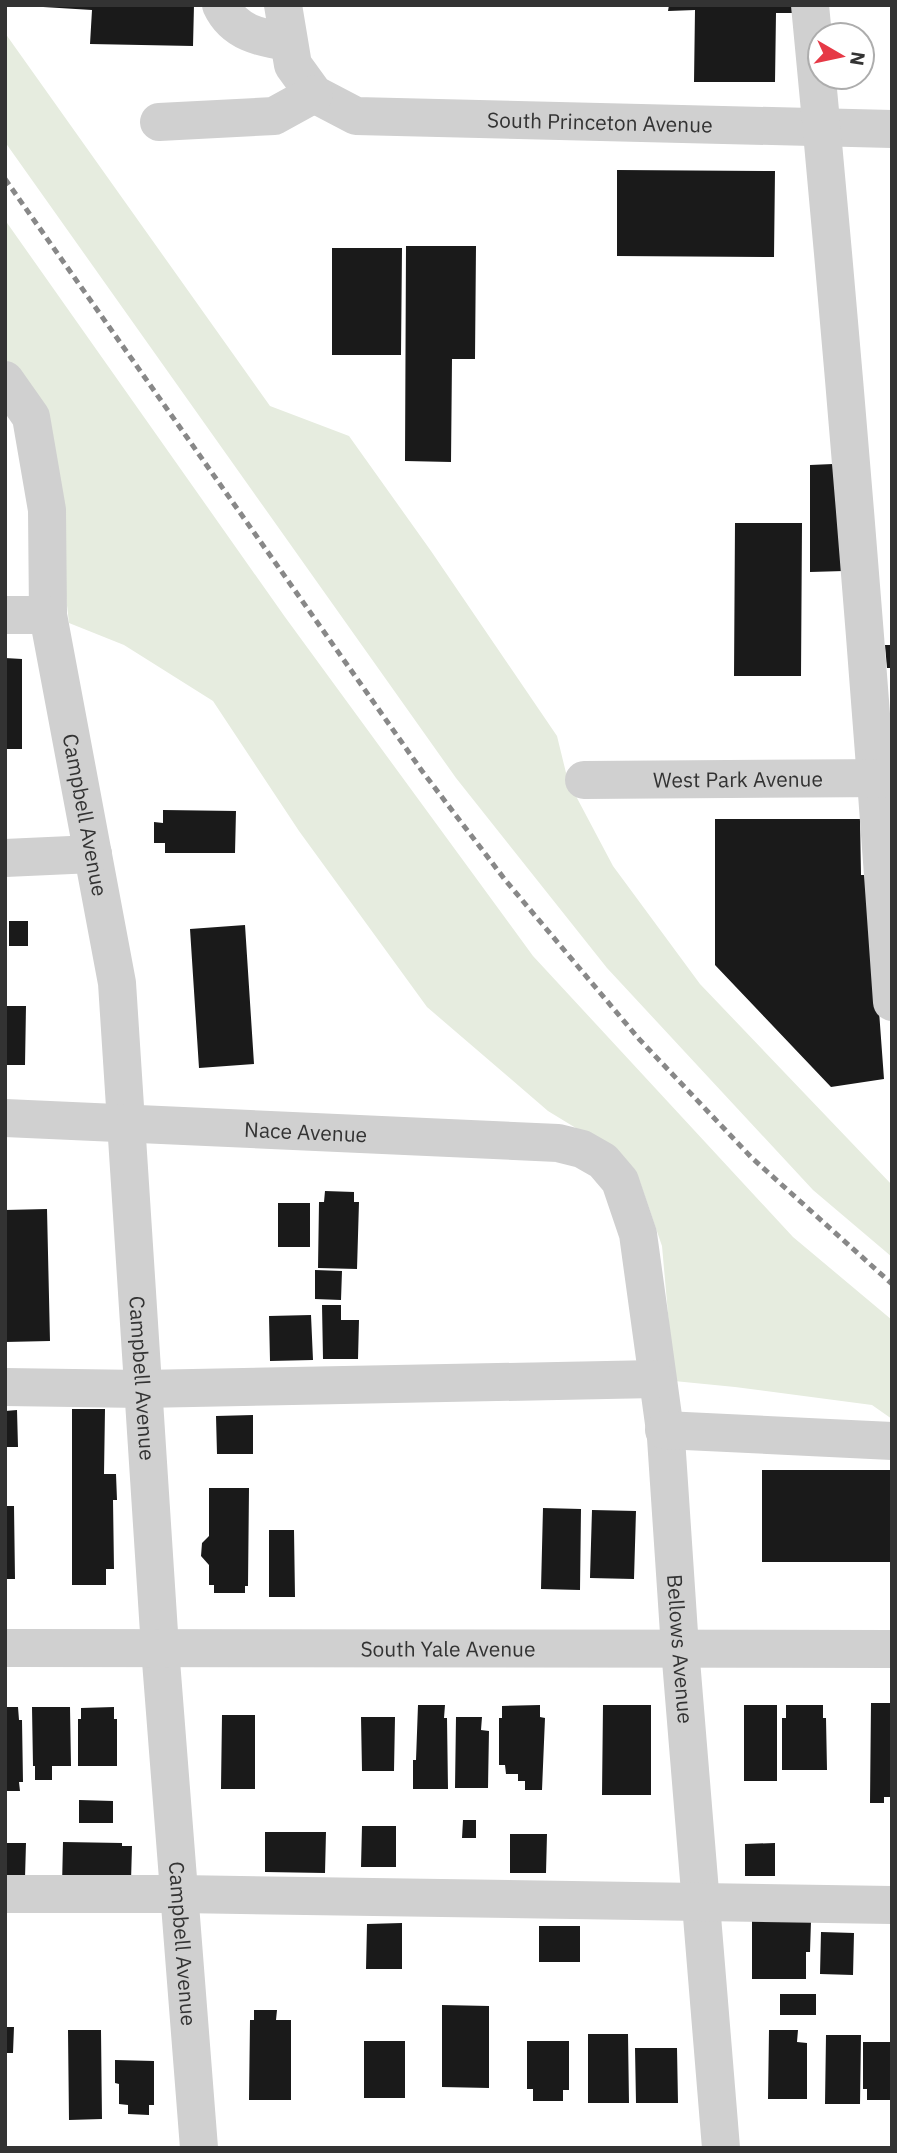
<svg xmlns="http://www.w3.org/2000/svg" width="897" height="2153" viewBox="0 0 897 2153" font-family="'IBM Plex Sans',sans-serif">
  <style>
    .green { fill: #e6ecdf }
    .building { fill: #1a1a1a }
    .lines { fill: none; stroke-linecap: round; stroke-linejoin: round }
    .minor { stroke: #d0d0d0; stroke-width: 38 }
    .rail { stroke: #888; stroke-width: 5; stroke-dasharray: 7 5; stroke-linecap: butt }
    .labels { text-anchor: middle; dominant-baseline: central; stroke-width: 7; stroke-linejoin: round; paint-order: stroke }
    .street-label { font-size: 21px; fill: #333; stroke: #fff }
  </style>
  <rect width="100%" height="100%" fill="#fff"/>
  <!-- green -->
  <path class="green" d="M 5,33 L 270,406 L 349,436 L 431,551 L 557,736 L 568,781 L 613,866 L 700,984 L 892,1185 L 892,1257 L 813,1190 L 607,968 L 456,778 L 5,142 Z
    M 5,220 L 285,617 L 533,956 L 793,1237 L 892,1320 L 892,1419 L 872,1405 L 735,1387 L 674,1381 L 662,1246 L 640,1182 L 607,1147 L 548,1111 L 427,1007 L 299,831 L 213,701 L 124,645 L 69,623 L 50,453 L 37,409 L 5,360 Z"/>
  <!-- building -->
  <path class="building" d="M 43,5 L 194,5 L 193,46 L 90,44 L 92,10 L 43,7 Z
    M 669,5 L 798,5 L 798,13 L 776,13 L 775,82 L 694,82 L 695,10 L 668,11 Z
    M 617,170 L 775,171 L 774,257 L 617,256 Z
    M 406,246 L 476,246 L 475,359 L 452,359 L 451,462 L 405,461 Z
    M 332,248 L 402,248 L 401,355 L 332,355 Z
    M 833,464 L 844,571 L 810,572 L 810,465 Z
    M 735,523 L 802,523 L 801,676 L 734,676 Z
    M 885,645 L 892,645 L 892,668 L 887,668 Z
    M 5,658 L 22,659 L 22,749 L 5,749 Z
    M 163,810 L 236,811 L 235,853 L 165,853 L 165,843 L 154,843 L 154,822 L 163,823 Z
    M 715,819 L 860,819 L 861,875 L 869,875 L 884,1079 L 831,1087 L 715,965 Z
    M 9,921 L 28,921 L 28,946 L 9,946 Z
    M 245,925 L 254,1064 L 199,1068 L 190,929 Z
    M 5,1006 L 26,1006 L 25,1065 L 5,1065 Z
    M 325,1191 L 354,1192 L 354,1202 L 359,1202 L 357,1269 L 318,1268 L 319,1202 L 324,1202 Z
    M 278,1203 L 310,1203 L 310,1247 L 278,1247 Z
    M 47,1209 L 50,1341 L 5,1342 L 5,1210 Z
    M 315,1270 L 342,1271 L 341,1300 L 315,1299 Z
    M 322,1305 L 341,1305 L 341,1320 L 359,1320 L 358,1359 L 323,1359 Z
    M 311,1315 L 313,1360 L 270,1361 L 269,1316 Z
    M 72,1409 L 105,1409 L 104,1474 L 116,1474 L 117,1500 L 113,1500 L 114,1569 L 106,1569 L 106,1585 L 72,1585 Z
    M 17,1410 L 18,1447 L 5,1447 L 5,1411 Z
    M 253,1415 L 253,1454 L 217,1454 L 216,1416 Z
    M 762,1470 L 892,1470 L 892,1562 L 762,1562 Z
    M 209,1488 L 249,1488 L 248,1586 L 245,1586 L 245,1593 L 214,1593 L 214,1585 L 209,1585 L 209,1565 L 201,1556 L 202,1543 L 209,1536 Z
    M 5,1506 L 14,1506 L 15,1579 L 5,1579 Z
    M 543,1508 L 581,1509 L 580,1590 L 541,1589 Z
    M 592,1510 L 636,1511 L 634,1579 L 590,1578 Z
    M 269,1530 L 294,1530 L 295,1597 L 269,1597 Z
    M 871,1703 L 892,1703 L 892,1797 L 884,1797 L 884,1803 L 870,1803 Z
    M 418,1705 L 445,1705 L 444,1718 L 447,1718 L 448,1789 L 413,1789 L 413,1760 L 416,1760 Z
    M 540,1705 L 540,1717 L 545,1718 L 542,1790 L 525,1790 L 525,1781 L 518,1781 L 518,1774 L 506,1774 L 505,1765 L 499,1765 L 499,1718 L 502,1718 L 502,1706 Z
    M 603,1705 L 651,1705 L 651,1795 L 602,1795 Z
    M 744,1705 L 777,1705 L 777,1781 L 744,1781 Z
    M 786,1705 L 823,1705 L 823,1718 L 826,1718 L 827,1770 L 782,1770 L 782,1718 L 786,1718 Z
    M 5,1707 L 18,1707 L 19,1720 L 22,1720 L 23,1782 L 19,1782 L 20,1791 L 5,1791 Z
    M 32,1707 L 70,1707 L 71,1766 L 52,1766 L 52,1780 L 35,1780 L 35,1766 L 33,1766 Z
    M 114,1707 L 114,1719 L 117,1719 L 117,1766 L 78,1766 L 78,1719 L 81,1719 L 81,1708 Z
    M 222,1715 L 255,1715 L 255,1789 L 221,1789 Z
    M 361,1717 L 395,1717 L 394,1771 L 362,1771 Z
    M 456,1717 L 482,1717 L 481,1730 L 489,1731 L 488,1788 L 455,1788 Z
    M 79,1800 L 113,1801 L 113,1823 L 79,1823 Z
    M 463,1820 L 476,1820 L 476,1838 L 462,1838 Z
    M 362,1826 L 396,1826 L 396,1867 L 361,1867 Z
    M 265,1832 L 326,1832 L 325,1873 L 265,1872 Z
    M 510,1834 L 547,1834 L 546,1873 L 510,1873 Z
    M 63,1842 L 122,1843 L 122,1846 L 132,1846 L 131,1881 L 62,1886 Z
    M 5,1843 L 26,1843 L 25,1878 L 5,1878 Z
    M 775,1843 L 775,1876 L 745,1876 L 745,1844 Z
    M 752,1921 L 811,1921 L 810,1952 L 806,1952 L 806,1979 L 752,1979 Z
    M 402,1923 L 402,1969 L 366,1969 L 367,1924 Z
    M 539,1926 L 580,1926 L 580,1962 L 539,1962 Z
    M 821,1932 L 854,1933 L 853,1975 L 820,1974 Z
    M 780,1994 L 816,1994 L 816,2015 L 780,2015 Z
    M 442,2005 L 489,2006 L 489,2088 L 442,2087 Z
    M 254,2010 L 277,2010 L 276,2020 L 291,2020 L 291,2100 L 249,2100 L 250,2020 L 254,2020 Z
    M 5,2027 L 14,2027 L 13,2053 L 5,2053 Z
    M 68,2030 L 101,2030 L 102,2119 L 69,2120 Z
    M 769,2030 L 798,2030 L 797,2042 L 807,2043 L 807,2099 L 768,2099 Z
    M 588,2034 L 628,2034 L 629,2103 L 588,2103 Z
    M 826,2035 L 861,2035 L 860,2104 L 825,2104 Z
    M 364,2041 L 405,2041 L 405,2098 L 364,2098 Z
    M 527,2041 L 569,2041 L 569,2090 L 563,2090 L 563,2101 L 533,2101 L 533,2089 L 527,2089 Z
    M 863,2042 L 892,2042 L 892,2100 L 867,2100 L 867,2089 L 863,2089 Z
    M 635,2048 L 677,2048 L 678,2103 L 636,2103 Z
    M 115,2060 L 154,2061 L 154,2105 L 149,2105 L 149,2115 L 128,2114 L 128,2105 L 119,2104 L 119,2084 L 115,2083 Z"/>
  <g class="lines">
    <!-- minor -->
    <g class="minor">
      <path d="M 221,5 C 234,33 261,38 288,42"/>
      <path id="s1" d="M 283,5 L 293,65 L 314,94 L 356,116 L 892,129"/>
      <path d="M 810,5 C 842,337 869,670 892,1002"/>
      <path d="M 159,122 L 274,116 L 314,94"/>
      <path id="s2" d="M 5,380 L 31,417 L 47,510 L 48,615 L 117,983 L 160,1648 L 199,2148"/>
      <path d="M 5,615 L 48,615"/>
      <path id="s3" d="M 584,780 L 892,778"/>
      <path d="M 5,858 L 93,854"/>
      <path id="s4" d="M 5,1118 L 558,1143 L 582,1149 L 603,1161 L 620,1181 L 638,1234 L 666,1438 L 680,1648 L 721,2148"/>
      <path d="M 5,1387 L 142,1389 L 656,1379"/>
      <path d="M 664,1430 L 892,1441"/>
      <path id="s5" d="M 5,1648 L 892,1649"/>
      <path d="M 5,1894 L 179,1894 L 892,1905"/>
    </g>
    <!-- rail -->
    <path class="rail" d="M 5,179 L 422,771 L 506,881 L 639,1039 L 752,1158 L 892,1284"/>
  </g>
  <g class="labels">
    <!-- street labels -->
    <g class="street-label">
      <text stroke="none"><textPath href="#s1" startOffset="388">South Princeton Avenue</textPath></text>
      <text stroke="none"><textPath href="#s3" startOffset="154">West Park Avenue</textPath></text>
      <text stroke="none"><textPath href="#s2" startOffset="448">Campbell Avenue</textPath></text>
      <text stroke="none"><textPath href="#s4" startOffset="301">Nace Avenue</textPath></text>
      <text stroke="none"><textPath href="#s2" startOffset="1015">Campbell Avenue</textPath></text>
      <text stroke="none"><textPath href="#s5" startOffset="443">South Yale Avenue</textPath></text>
      <text stroke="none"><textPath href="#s4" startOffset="1102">Bellows Avenue</textPath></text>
      <text stroke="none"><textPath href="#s2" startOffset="1582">Campbell Avenue</textPath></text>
    </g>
  </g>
  <!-- border -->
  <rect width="897" height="2153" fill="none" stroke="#333333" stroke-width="14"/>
  <!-- north arrow -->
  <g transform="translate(841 56) rotate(99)"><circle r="33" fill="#ffffff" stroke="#adadad" stroke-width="2"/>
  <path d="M0-5L12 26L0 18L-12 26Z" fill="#e63946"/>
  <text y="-10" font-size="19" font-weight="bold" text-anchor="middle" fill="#333333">N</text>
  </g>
</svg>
